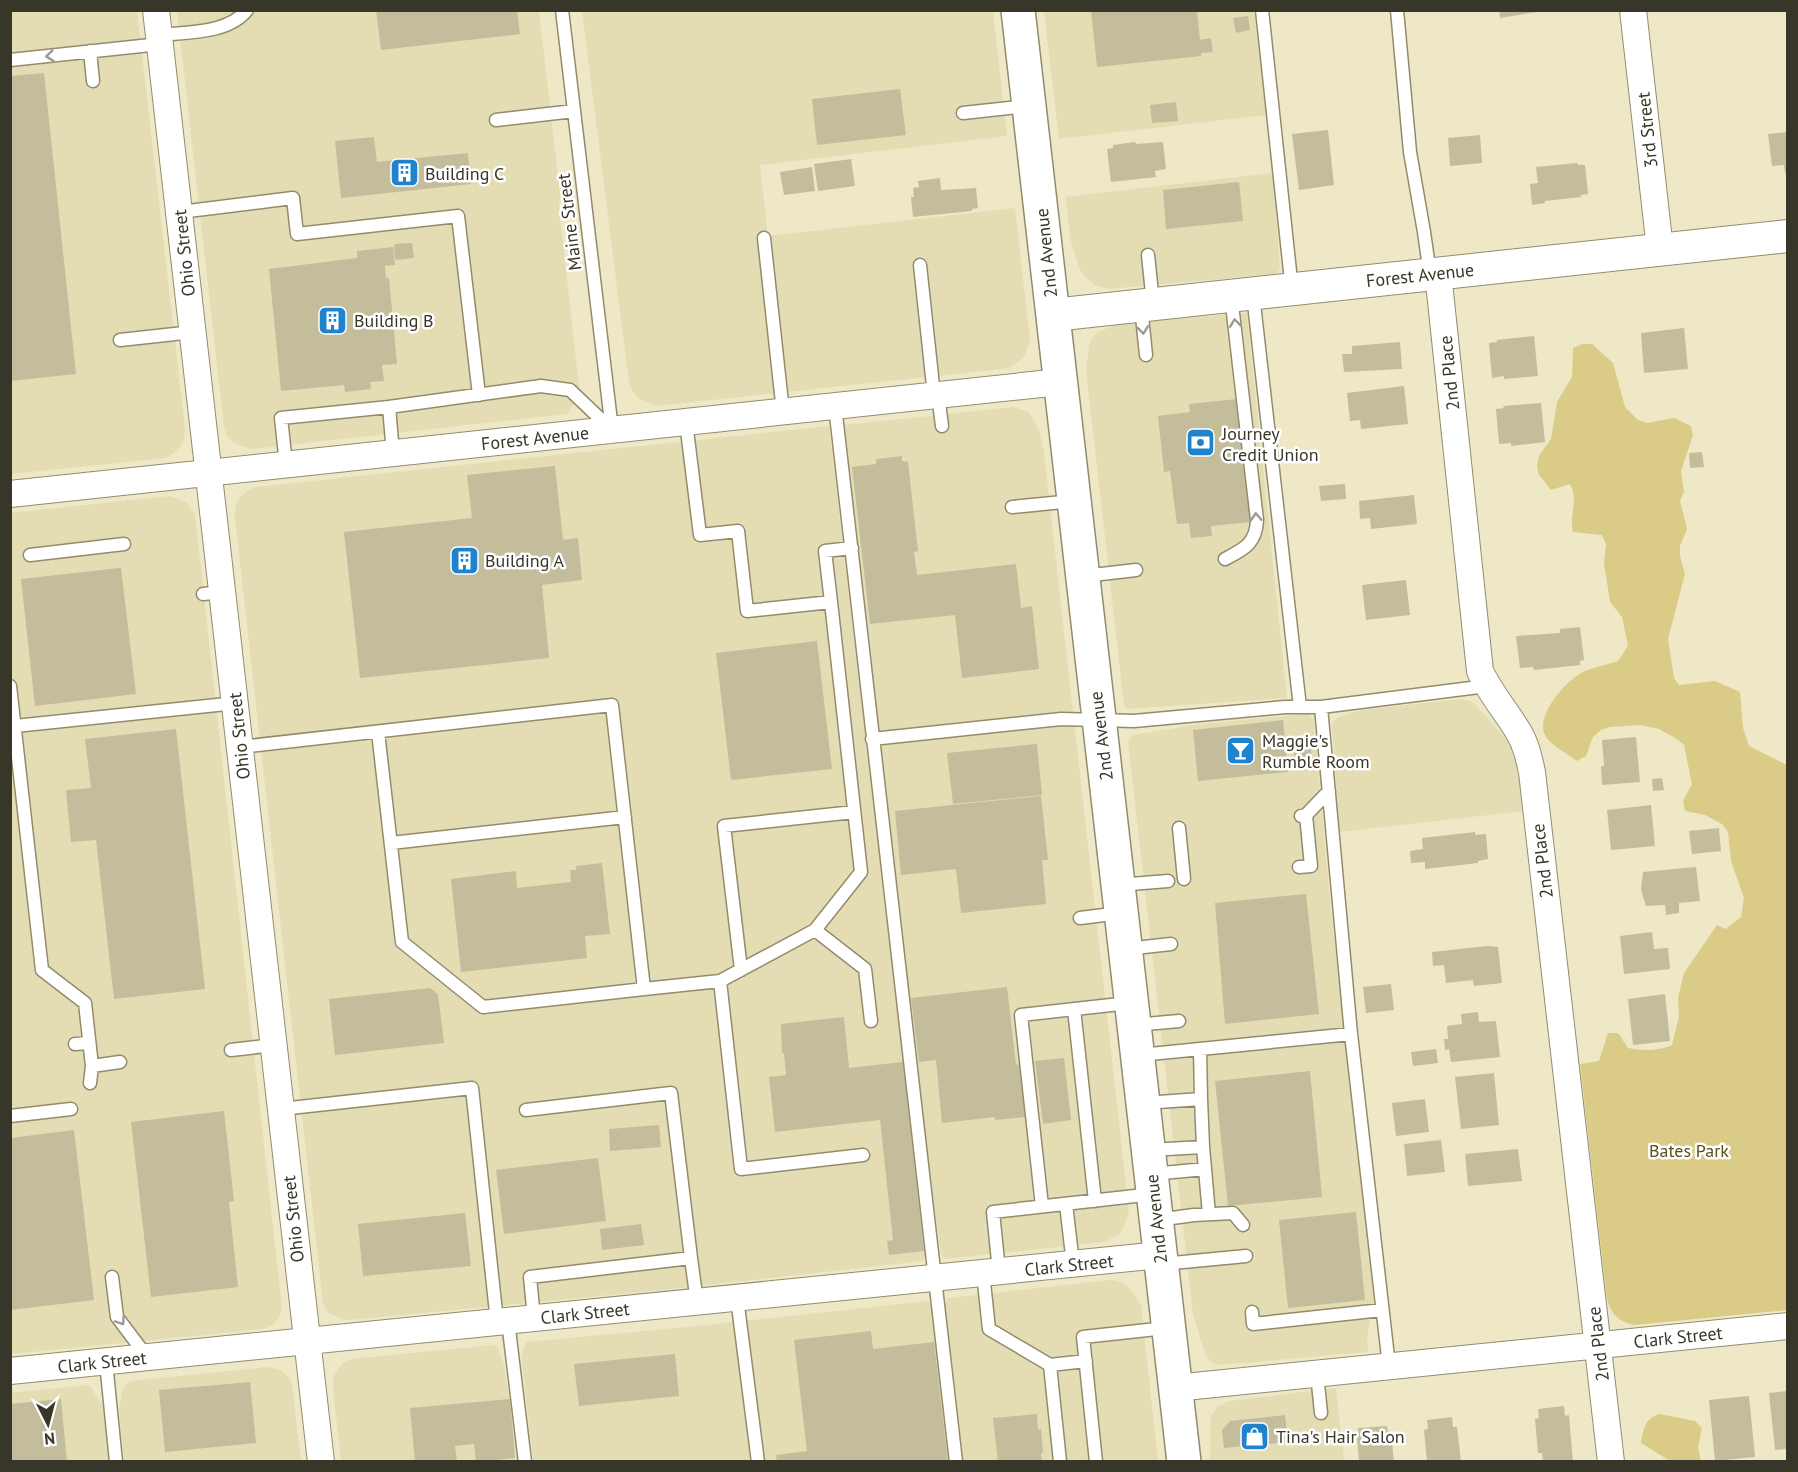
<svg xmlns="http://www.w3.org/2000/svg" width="1798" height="1472" viewBox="0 0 1798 1472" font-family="'PT Sans',sans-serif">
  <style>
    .built { fill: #e4dcb3 }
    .green { fill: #dacb86 }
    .building { fill: #c3bd9c }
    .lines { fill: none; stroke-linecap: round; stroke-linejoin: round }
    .service-casing { stroke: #928c6d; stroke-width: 15 }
    .minor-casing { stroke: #928c6d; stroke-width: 28 }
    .tertiary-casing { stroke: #928c6d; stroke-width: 34 }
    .secondary-casing { stroke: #928c6d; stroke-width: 36 }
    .service { stroke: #fff; stroke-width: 12 }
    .minor { stroke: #fff; stroke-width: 26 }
    .tertiary { stroke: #fff; stroke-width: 32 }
    .secondary { stroke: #fff; stroke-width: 33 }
    .oneway { stroke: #9c9a94 }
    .labels { text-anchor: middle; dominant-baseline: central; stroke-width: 5; stroke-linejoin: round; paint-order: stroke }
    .street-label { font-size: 18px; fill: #383628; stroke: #fff }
    .poi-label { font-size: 18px; fill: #383628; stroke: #fff; text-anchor: start }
    .park-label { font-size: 18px; fill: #5c5015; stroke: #fff }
  </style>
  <rect width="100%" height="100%" fill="#efe8c6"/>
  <!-- built -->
  <path class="built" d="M 10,11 L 137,11 L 185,429 L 184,439 L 180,447 L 173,454 L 165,458 L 11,474 Z
    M 177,11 L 539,11 L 560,193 L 559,208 L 579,386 L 572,407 L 567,414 L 251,449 L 234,443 L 227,436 L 224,427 Z
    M 582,11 L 993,11 L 1007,136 L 760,165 L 768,236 L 1015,208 L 1030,340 L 1024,357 L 1011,367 L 1003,369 L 655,406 L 638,398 L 632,391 L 629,382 Z
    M 1044,11 L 1254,11 L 1266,115 L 1059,139 Z
    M 1273,173 L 1280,269 L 1276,274 L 1108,289 L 1095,285 L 1085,277 L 1079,268 L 1070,238 L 1066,197 Z
    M 1247,313 L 1287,698 L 1126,709 L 1124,705 L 1086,370 L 1089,346 L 1092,338 L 1098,332 L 1120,323 Z
    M 1014,407 L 1028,412 L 1032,417 L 1039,430 L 1044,453 L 1129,1212 L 1124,1227 L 1119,1234 L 1105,1242 L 945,1259 L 941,1254 L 921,1112 L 844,425 Z
    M 829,426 L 926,1255 L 923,1261 L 663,1290 L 360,1319 L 345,1320 L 332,1315 L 326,1310 L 323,1303 L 235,518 L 235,508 L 238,499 L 246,492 L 255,487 Z
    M 170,496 L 186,502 L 195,514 L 282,1309 L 279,1318 L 272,1325 L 263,1329 L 11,1354 L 10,513 Z
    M 1461,699 L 1470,701 L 1475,704 L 1507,740 L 1516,762 L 1524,811 L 1339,832 L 1332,722 L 1341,716 L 1362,710 Z
    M 1308,714 L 1314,720 L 1330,901 L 1374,1299 L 1367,1338 L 1368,1352 L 1220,1365 L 1212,1363 L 1205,1354 L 1193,1314 L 1128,741 L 1133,735 L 1200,724 Z
    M 1111,1280 L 1121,1282 L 1129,1287 L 1141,1305 L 1158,1461 L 962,1461 L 945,1305 L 948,1298 Z
    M 929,1301 L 933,1312 L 950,1461 L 533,1461 L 522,1362 L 522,1352 L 526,1342 L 698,1326 Z
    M 494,1345 L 498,1349 L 504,1364 L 518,1461 L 341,1461 L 333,1388 L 333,1378 L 337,1370 L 343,1363 L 351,1359 Z
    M 268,1367 L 281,1370 L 290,1379 L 292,1384 L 301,1461 L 124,1461 L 119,1411 L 123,1388 L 130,1381 Z
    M 89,1385 L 103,1406 L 109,1461 L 11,1462 L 11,1393 Z
    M 1336,1388 L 1344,1461 L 1210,1462 L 1211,1416 L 1218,1406 L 1229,1401 Z"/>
  <!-- green -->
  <path class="green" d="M 1582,344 L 1592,344 L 1613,363 L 1625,407 L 1638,420 L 1647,423 L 1674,418 L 1691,426 L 1693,435 L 1681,471 L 1684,492 L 1680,501 L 1687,529 L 1680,546 L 1680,556 L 1685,574 L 1668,639 L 1674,678 L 1679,685 L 1715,681 L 1740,692 L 1743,728 L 1749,746 L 1787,765 L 1787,1310 L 1634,1325 C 1619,1322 1611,1314 1607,1299 L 1580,1064 L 1599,1061 L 1608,1033 L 1618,1033 L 1628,1048 C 1642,1051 1660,1051 1672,1045 L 1679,1017 L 1678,998 L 1684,973 L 1717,925 L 1726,929 L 1741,917 L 1744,898 L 1731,861 L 1728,832 L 1722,824 L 1705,815 L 1685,811 L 1683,801 L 1692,784 L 1684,745 L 1677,739 L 1659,729 L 1640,725 L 1610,727 L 1601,730 L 1593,737 L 1586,756 L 1577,761 C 1568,754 1550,745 1545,735 C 1535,716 1566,680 1583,672 C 1594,667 1606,665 1618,661 L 1628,646 L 1622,617 L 1610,602 L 1604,563 L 1606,544 L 1602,535 L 1573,532 C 1569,514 1579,500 1570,484 L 1551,490 L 1539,475 L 1537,466 L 1539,456 L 1551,439 L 1557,402 L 1572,377 L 1573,348 Z
    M 1659,1414 L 1695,1421 L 1702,1428 L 1698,1447 L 1701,1461 L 1670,1461 L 1641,1443 C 1644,1428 1644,1420 1659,1414 Z"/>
  <!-- building -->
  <path class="building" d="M 376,10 L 517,10 L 520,34 L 381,50 Z
    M 1094,10 L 1197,10 L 1200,40 L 1211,38 L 1213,52 L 1201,53 L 1201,56 L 1097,67 L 1091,11 Z
    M 1499,10 L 1537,10 L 1537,12 L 1500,18 Z
    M 1248,16 L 1250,30 L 1236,33 L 1233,18 Z
    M 44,73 L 76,374 L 10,381 L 10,76 Z
    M 900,89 L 906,135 L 817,145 L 812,99 Z
    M 1176,102 L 1178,121 L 1152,123 L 1150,105 Z
    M 1328,130 L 1334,185 L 1299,190 L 1292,134 Z
    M 1788,132 L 1788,172 L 1785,173 L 1784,165 L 1772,166 L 1768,134 Z
    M 1480,135 L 1482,163 L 1450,166 L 1448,138 Z
    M 374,137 L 377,162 L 468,153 L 471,184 L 341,198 L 335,141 Z
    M 1135,142 L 1136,144 L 1163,142 L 1166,169 L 1155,171 L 1156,177 L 1111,182 L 1107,149 L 1113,148 L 1113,145 Z
    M 851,159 L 855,186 L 818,191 L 814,164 Z
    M 1577,163 L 1578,165 L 1585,165 L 1588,194 L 1581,195 L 1581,197 L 1545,201 L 1545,203 L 1532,205 L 1530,184 L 1538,183 L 1536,167 Z
    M 812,167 L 815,191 L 784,195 L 780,172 Z
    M 940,178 L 941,190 L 976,188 L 978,208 L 972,209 L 972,211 L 913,217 L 911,197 L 914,197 L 913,188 L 919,187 L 918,181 Z
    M 1239,182 L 1243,221 L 1166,229 L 1163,190 Z
    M 412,243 L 414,258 L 395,260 L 394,244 Z
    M 393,247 L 395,265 L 385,266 L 386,278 L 389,278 L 397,364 L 382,365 L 384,381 L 370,382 L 371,389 L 345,392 L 344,385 L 281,391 L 269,269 L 357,258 L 357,251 Z
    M 1684,328 L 1688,369 L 1644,373 L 1641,333 Z
    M 1534,336 L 1538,376 L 1504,379 L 1504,376 L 1492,378 L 1489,343 L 1497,342 L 1497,340 Z
    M 1400,342 L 1402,369 L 1344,372 L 1342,354 L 1352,354 L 1352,346 Z
    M 1404,386 L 1408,424 L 1361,429 L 1360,420 L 1350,421 L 1347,393 Z
    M 1237,399 L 1251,522 L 1211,526 L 1212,536 L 1191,538 L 1189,523 L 1177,524 L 1170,471 L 1164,472 L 1158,416 L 1190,412 L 1189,404 Z
    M 1541,403 L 1545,442 L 1511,446 L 1511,443 L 1499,444 L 1496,409 L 1504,408 L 1503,406 Z
    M 1702,452 L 1704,467 L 1690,468 L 1689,453 Z
    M 902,456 L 902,461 L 908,462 L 918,551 L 914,552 L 917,575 L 1016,564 L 1021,608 L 1032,606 L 1039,669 L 962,678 L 955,615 L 870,624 L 852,467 L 876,464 L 876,459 Z
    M 555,466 L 563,540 L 578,538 L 582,580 L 542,585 L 549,658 L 360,678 L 344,532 L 472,518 L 467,475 Z
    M 1345,484 L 1346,499 L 1321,501 L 1319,486 Z
    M 1414,495 L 1417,524 L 1371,529 L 1370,518 L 1360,519 L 1359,501 Z
    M 119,568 L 121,568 L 136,694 L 35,706 L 21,579 Z
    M 1406,580 L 1410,615 L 1366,620 L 1362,585 Z
    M 1580,627 L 1584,660 L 1580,661 L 1580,665 L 1534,670 L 1533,667 L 1520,668 L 1516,636 L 1560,633 L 1560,629 Z
    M 817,641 L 832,769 L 731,780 L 716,653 Z
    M 1283,720 L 1288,772 L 1198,781 L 1193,730 Z
    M 176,729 L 205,989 L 114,999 L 96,840 L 71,842 L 66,790 L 91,788 L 85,739 Z
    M 1636,737 L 1640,782 L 1602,785 L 1601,766 L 1604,766 L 1602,740 Z
    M 1310,741 L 1313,768 L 1296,769 L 1293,743 Z
    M 1037,744 L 1042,795 L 953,804 L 947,753 Z
    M 1662,778 L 1664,790 L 1653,791 L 1652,779 Z
    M 1041,796 L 1048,860 L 1042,860 L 1046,904 L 961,913 L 956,869 L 901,875 L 895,811 Z
    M 1651,805 L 1655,846 L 1611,850 L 1607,810 Z
    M 1719,828 L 1721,851 L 1692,854 L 1689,831 Z
    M 1475,832 L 1475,835 L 1486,834 L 1488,859 L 1478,861 L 1478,863 L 1425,869 L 1425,862 L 1411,863 L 1410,851 L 1423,849 L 1422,838 Z
    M 602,863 L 610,934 L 585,936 L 587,958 L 461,972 L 451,879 L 516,871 L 517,888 L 571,882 L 570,870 L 576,870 L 576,866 Z
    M 1696,867 L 1700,901 L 1679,903 L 1679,913 L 1666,915 L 1665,905 L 1646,906 L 1641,890 L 1643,872 Z
    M 1306,894 L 1319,1014 L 1225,1024 L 1215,903 Z
    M 1652,932 L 1654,949 L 1668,948 L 1670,969 L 1624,974 L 1620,936 Z
    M 1487,946 L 1498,947 L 1502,983 L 1474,986 L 1473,980 L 1446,983 L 1444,965 L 1433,966 L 1432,952 Z
    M 1391,984 L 1394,1010 L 1366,1013 L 1363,987 Z
    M 1007,987 L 1016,1065 L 1019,1064 L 1025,1117 L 995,1120 L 995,1117 L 942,1123 L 936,1060 L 919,1062 L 911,998 Z
    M 430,988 L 438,994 L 444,1043 L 335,1055 L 329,999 Z
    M 1665,994 L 1670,1041 L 1633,1045 L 1628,999 Z
    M 1478,1012 L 1479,1022 L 1496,1021 L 1500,1057 L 1451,1062 L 1449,1049 L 1445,1050 L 1444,1039 L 1448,1039 L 1447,1026 L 1462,1024 L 1461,1014 Z
    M 844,1017 L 849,1068 L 903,1062 L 924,1251 L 889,1255 L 887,1241 L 893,1240 L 880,1120 L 775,1132 L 769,1077 L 786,1075 L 784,1053 L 782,1053 L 781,1024 Z
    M 1436,1049 L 1438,1063 L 1413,1066 L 1411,1052 Z
    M 1064,1058 L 1071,1120 L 1043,1124 L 1035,1061 Z
    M 1310,1071 L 1322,1197 L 1228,1206 L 1215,1081 Z
    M 1494,1073 L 1499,1125 L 1461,1129 L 1455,1077 Z
    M 1425,1099 L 1429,1132 L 1396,1136 L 1392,1103 Z
    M 224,1111 L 234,1201 L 229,1202 L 238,1287 L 151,1297 L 131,1122 Z
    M 659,1125 L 661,1147 L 610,1151 L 609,1129 Z
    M 74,1130 L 94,1300 L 10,1310 L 10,1138 Z
    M 1441,1140 L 1445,1172 L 1407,1176 L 1404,1144 Z
    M 1518,1149 L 1522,1181 L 1468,1186 L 1465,1154 Z
    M 598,1158 L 606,1221 L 504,1234 L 496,1170 Z
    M 1356,1212 L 1365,1300 L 1288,1308 L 1279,1220 Z
    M 465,1213 L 471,1266 L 363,1276 L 358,1224 Z
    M 641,1224 L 644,1245 L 602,1250 L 600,1229 Z
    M 871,1331 L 873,1349 L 934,1342 L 948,1462 L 777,1462 L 776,1455 L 807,1451 L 794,1340 Z
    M 675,1354 L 679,1396 L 579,1406 L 574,1364 Z
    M 250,1382 L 256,1443 L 165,1452 L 159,1390 Z
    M 1788,1391 L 1788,1449 L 1775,1450 L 1769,1393 Z
    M 1749,1396 L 1755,1457 L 1715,1461 L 1709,1400 Z
    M 61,1399 L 67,1462 L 10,1462 L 10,1404 Z
    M 510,1399 L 515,1458 L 476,1462 L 474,1444 L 455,1446 L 457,1462 L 415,1462 L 410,1408 Z
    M 1564,1406 L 1565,1416 L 1569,1415 L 1573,1462 L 1543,1462 L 1542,1453 L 1538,1453 L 1535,1419 L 1539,1418 L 1538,1409 Z
    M 1037,1414 L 1038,1430 L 1041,1429 L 1043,1453 L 1041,1453 L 1042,1462 L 998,1462 L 993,1418 Z
    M 1285,1415 L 1288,1442 L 1224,1448 L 1222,1430 L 1230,1421 Z
    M 1452,1417 L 1453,1427 L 1457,1427 L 1461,1462 L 1427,1462 L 1424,1430 L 1428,1429 L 1427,1420 Z
    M 1387,1426 L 1388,1433 L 1391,1433 L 1394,1462 L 1359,1462 L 1357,1436 L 1359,1436 L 1358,1428 Z"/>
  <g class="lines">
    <defs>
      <path id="service" d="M 562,10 L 612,430
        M 1262,10 L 1292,290
        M 1397,10 L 1410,152 L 1424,232 L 1430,274
        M 159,35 C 187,32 228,34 247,10
        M 90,51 L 93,81
        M 10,60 L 160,44
        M 963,113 L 1028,106
        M 496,120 L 574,111
        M 180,212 L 293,198 L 297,234 L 458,216 L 479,395
        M 764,238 L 783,412
        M 1148,255 L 1153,303
        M 920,265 L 934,395
        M 1253,295 L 1300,707
        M 1141,307 L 1146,355
        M 120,340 L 193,332
        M 938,395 L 942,426
        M 835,406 L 956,1462
        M 389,407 L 541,386 L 570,390 L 611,429
        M 686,422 L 700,535 L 738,531 L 747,611 L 831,602 L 861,872 L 815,930 L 720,981
        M 286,464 L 281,418 L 389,407 L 393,453
        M 1012,507 L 1073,501
        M 30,555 L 124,544
        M 1225,559 C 1244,549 1256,544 1257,520 L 1231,296
        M 1084,576 L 1136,570
        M 203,594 L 223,592
        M 831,602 L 825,551 L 852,548
        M 10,686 L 42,970 L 85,1003 L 92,1066 L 90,1083
        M 1321,707 L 1351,1034 L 1389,1366
        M 15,726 L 236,703
        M 378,732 L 402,942 L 483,1007 L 644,989
        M 872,739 L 1061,719 L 1134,721 L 1285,707 L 1321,707 L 1487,686
        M 240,747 L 612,705 L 644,989 L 720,981 L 741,1169 L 863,1155
        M 1301,816 L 1306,815 L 1329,791
        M 1179,828 L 1184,879
        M 391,843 L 625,817
        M 1299,867 L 1311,866 L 1306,815
        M 1118,885 L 1168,881
        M 1080,918 L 1120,913
        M 815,930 L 865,969 L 871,1021
        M 1126,949 L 1171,944
        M 741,970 L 724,826 L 854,812
        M 1074,1009 L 1095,1201
        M 1135,1025 L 1179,1021
        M 75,1044 L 89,1043
        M 231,1050 L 274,1045
        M 1140,1055 L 1351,1034
        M 92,1066 L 120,1062
        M 1144,1103 L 1201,1099 L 1200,1049
        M 281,1109 L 472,1088 L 497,1322
        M 526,1110 L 671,1093 L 691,1258
        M 10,1116 L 71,1109
        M 1203,1147 L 1209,1214
        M 1149,1150 L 1203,1147 L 1201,1099
        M 1152,1174 L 1205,1169
        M 1066,1204 L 1073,1264
        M 1042,1206 L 1021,1015 L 1129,1003
        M 1157,1220 L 1194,1215 L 1233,1213 L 1243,1225
        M 1162,1264 L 1246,1256
        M 999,1271 L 993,1212 L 1153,1194
        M 983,1273 L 989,1329 L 1050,1365 L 1086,1361
        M 112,1277 L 117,1317 L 148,1358
        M 737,1298 L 758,1462
        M 1252,1312 L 1253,1324 L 1382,1310
        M 534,1318 L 530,1277 L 691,1258 L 697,1302
        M 508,1321 L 525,1462
        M 106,1362 L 116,1462
        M 1050,1365 L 1060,1462
        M 1317,1374 L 1321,1413
        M 1096,1462 L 1083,1337 L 1166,1328"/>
      <path id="minor" d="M 156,10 L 321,1462
        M 1633,10 L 1660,249
        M 1438,273 L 1480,671 C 1490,693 1506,711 1518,731 C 1526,744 1529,758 1532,772 L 1611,1462
        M 10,494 L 1060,382
        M 10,1371 L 1160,1255
        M 1175,1388 L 1788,1326"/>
      <path id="tertiary" d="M 1053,315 L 1788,236"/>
      <path id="secondary" d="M 1018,10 L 1184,1462"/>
    </defs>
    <!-- service casing -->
    <use href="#service" class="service-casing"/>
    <!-- minor casing -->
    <use href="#minor" class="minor-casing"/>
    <!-- tertiary casing -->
    <use href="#tertiary" class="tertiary-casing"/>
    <!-- secondary casing -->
    <use href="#secondary" class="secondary-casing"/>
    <!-- service -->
    <use href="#service" class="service"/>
    <!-- minor -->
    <use href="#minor" class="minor"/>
    <!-- tertiary -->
    <use href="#tertiary" class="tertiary"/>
    <!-- secondary -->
    <use href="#secondary" class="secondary"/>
  </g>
  <!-- one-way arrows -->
  <defs><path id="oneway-chevron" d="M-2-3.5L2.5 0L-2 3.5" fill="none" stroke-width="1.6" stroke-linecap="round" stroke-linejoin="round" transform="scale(1.5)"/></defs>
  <g class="oneway">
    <use href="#oneway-chevron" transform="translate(50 56) rotate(174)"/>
    <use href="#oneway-chevron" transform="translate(1235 323) rotate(-97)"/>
    <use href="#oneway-chevron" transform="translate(1143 330) rotate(83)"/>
    <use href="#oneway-chevron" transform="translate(1256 517) rotate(-93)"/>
    <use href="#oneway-chevron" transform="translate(121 1321) rotate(57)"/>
  </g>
  <!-- icons -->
  <defs>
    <symbol id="building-square" viewBox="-11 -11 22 22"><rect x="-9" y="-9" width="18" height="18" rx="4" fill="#1e82cd" stroke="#fff"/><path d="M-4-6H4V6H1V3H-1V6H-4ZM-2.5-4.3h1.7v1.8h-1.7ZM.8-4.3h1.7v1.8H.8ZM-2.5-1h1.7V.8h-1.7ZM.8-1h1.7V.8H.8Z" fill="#fff"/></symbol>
    <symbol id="bank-square" viewBox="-11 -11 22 22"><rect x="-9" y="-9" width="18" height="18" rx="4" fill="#1e82cd" stroke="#fff"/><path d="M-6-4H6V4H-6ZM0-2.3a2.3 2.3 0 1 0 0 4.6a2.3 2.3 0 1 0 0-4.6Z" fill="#fff"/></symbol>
    <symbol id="bar-square" viewBox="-11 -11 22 22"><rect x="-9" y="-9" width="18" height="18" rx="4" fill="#1e82cd" stroke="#fff"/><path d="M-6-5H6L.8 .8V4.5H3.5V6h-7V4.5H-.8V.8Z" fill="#fff"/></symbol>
    <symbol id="shop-square" viewBox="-11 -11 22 22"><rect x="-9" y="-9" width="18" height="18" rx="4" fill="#1e82cd" stroke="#fff"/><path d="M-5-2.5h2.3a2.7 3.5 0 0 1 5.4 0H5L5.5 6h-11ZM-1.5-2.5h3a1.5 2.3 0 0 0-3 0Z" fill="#fff"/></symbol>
  </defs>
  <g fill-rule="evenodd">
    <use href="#building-square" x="388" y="156" width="33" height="33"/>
    <use href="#building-square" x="316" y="304" width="33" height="33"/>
    <use href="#bank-square" x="1184" y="426" width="33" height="33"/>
    <use href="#building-square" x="448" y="544" width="33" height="33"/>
    <use href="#bar-square" x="1224" y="734" width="33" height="33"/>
    <use href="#shop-square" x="1238" y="1420" width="33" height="33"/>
  </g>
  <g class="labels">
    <!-- street labels -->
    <g class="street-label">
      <text transform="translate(1647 130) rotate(-96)">3rd Street</text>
      <text transform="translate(569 222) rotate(-97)">Maine Street</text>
      <text transform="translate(184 253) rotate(-96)">Ohio Street</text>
      <text transform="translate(1046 253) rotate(-96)">2nd Avenue</text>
      <text transform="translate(1420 275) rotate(-6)">Forest Avenue</text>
      <text transform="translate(1449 373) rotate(-96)">2nd Place</text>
      <text transform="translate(535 438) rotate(-6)">Forest Avenue</text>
      <text transform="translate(239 736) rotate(-96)">Ohio Street</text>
      <text transform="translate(1101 736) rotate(-97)">2nd Avenue</text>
      <text transform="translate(1542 861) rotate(-97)">2nd Place</text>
      <text transform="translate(293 1219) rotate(-96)">Ohio Street</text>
      <text transform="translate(1156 1219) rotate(-96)">2nd Avenue</text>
      <text transform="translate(1069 1265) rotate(-6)">Clark Street</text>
      <text transform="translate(585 1313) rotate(-6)">Clark Street</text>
      <text transform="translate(1678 1337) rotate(-6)">Clark Street</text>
      <text transform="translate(1598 1344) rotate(-97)">2nd Place</text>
      <text transform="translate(102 1362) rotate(-6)">Clark Street</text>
    </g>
    <!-- poi labels -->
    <g class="poi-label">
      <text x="425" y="173">Building C</text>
      <text x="354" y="320">Building B</text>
      <text x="1222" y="433">Journey<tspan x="1222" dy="21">Credit Union</tspan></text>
      <text x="485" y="560">Building A</text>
      <text x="1262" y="740">Maggie's<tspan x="1262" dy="21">Rumble Room</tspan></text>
      <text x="1276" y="1436">Tina's Hair Salon</text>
    </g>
    <!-- park labels -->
    <g class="park-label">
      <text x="1689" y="1150">Bates Park</text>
    </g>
  </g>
  <!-- border -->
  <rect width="1798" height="1472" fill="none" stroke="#383628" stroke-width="24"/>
  <!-- north arrow -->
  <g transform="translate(48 1424) rotate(174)" stroke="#ffffff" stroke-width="4.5" paint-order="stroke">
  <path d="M0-4.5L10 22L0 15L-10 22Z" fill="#383628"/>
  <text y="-9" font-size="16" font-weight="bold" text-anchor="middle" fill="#383628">N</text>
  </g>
</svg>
